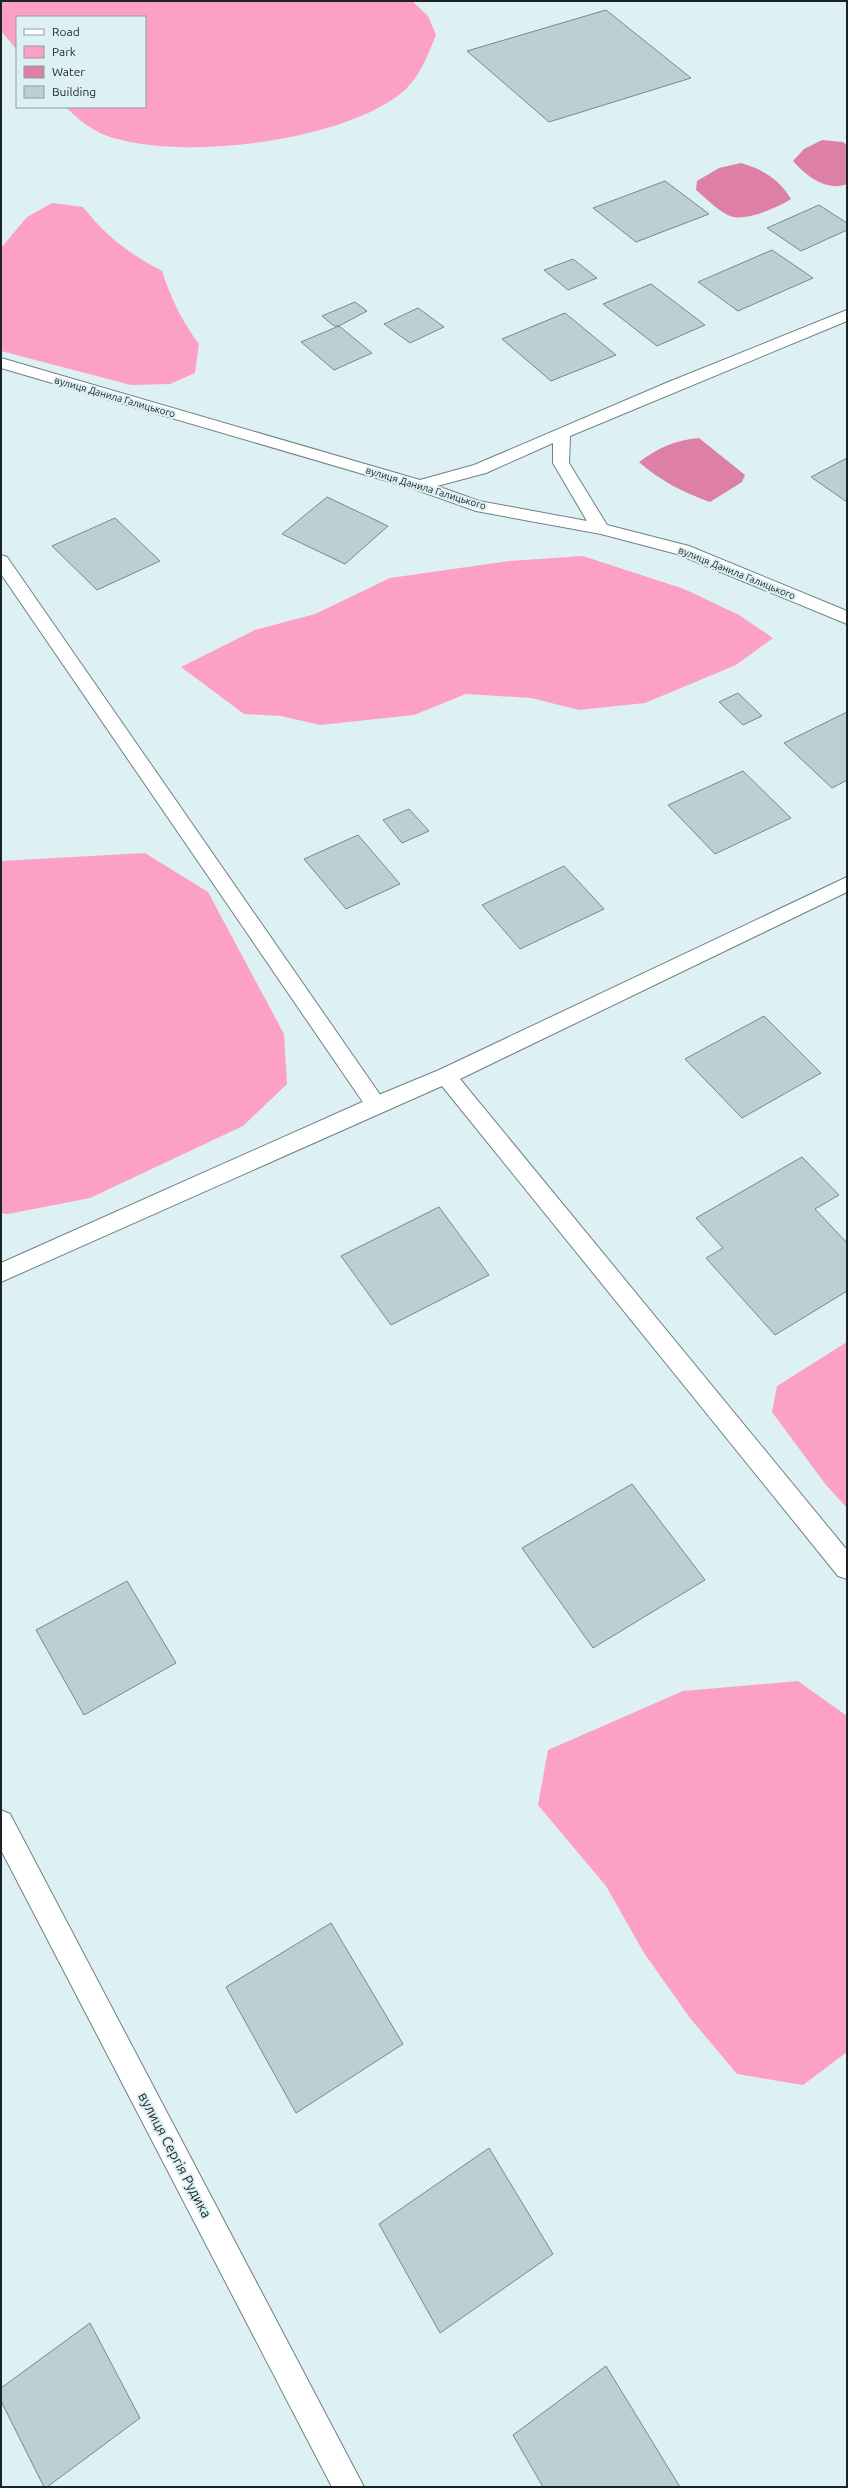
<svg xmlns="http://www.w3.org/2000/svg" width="848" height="2488" viewBox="0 0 848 2488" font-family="Ubuntu,sans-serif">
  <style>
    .green { fill: #fda1c4 }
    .water { fill: #de80a5 }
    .building { fill: #bccfd2; stroke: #77898c }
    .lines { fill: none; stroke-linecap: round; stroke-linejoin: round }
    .lane-casing { stroke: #6f8184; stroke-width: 2 }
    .street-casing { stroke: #6f8184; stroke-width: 2 }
    .lane { fill: #fff; fill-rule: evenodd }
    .street { fill: #fff; fill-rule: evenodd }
    .labels { text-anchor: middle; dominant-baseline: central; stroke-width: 4; stroke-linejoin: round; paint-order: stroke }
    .far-street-label { font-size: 10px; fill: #1c2325; stroke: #ddf0f4 }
    .near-street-label { font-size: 14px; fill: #1c2325; stroke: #ddf0f4 }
  </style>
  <rect width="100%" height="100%" fill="#ddf0f4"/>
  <!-- green -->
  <path class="green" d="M 1,1 L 412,1 L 428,16 L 436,35 C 428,54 421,75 405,90 C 347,142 171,164 100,133 C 88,127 75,117 66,107 L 145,107 L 145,17 L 17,17 L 17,50 L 1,31 Z
    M 52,203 L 83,207 C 107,237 128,253 162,271 C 171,299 182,321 199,344 L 195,373 L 170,384 L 131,385 L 1,351 L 1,248 L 27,217 Z
    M 583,556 L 684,589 L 739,615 L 773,638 L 736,665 L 645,703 L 579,710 L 531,698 L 466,694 L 414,715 L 320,725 L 281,716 L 244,714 L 181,667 L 255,630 L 315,614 L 390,578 L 509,561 Z
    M 145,853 L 208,892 L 284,1034 L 287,1084 L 243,1126 L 90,1198 L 8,1214 L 1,1213 L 1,861 Z
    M 847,1342 L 847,1508 L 826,1485 L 772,1412 L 777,1386 Z
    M 798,1681 L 847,1716 L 847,2052 L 803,2085 L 737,2074 L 690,2018 L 644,1953 L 606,1886 L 538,1805 L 548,1750 L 683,1691 Z"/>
  <!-- water -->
  <path class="water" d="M 822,140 L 843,142 L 847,145 L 847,184 C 827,192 806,176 793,161 L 804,149 Z
    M 741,163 C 762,169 779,179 791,199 C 779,207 745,222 730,216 C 718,211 706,198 696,190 L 697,181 L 719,168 Z
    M 699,438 L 745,475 L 742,482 L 710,502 C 683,492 660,481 639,462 C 658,448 675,440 699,438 Z"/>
  <!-- building -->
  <path class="building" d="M 606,10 L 691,78 L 549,122 L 467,51 Z
    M 665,181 L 709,214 L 636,242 L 593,208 Z
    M 819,205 L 847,223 L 847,230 L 801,251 L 767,228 Z
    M 772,250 L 813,278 L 738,311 L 698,282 Z
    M 573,259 L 597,278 L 568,290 L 544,270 Z
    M 651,284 L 705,325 L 657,346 L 603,304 Z
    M 355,302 L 367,311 L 339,326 L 334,326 L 322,316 Z
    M 418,308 L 444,327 L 410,343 L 384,324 Z
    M 565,313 L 616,355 L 551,381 L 502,339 Z
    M 339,326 L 372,353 L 334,370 L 301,342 Z
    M 847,458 L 847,502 L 811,477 Z
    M 327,497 L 388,526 L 345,564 L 282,534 Z
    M 115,518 L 160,561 L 97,590 L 52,546 Z
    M 738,693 L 762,716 L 743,725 L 719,702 Z
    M 847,712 L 847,780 L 832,788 L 784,743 Z
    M 743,771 L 791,818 L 715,854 L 668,805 Z
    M 409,809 L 429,831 L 402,843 L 383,820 Z
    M 358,835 L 400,884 L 346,909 L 304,859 Z
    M 564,866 L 604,909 L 520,949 L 482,905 Z
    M 764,1016 L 821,1073 L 742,1118 L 685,1059 Z
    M 802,1157 L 839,1195 L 815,1209 L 847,1243 L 847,1291 L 775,1335 L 706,1258 L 723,1248 L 696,1218 Z
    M 439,1207 L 489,1275 L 391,1325 L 341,1256 Z
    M 632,1484 L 705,1580 L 593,1648 L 522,1548 Z
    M 127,1581 L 176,1663 L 84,1715 L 36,1630 Z
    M 331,1923 L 403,2044 L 296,2113 L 226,1987 Z
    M 489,2148 L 553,2254 L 440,2333 L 379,2224 Z
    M 90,2323 L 140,2418 L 47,2487 L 44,2487 L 1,2401 L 1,2388 Z
    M 606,2366 L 680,2487 L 543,2487 L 513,2435 Z"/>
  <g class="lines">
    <defs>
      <path id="lane" d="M 1,555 L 7,557 L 383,1099 L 387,1105 L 383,1111 L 376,1113 L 369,1111 L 1,574 Z"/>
      <path id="street" d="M 847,310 L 847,321 L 570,436 L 569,463 L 607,525 L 689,546 L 847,611 L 847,624 L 677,554 L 601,534 L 476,511 L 414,489 L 1,368 L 1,358 L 420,480 L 474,465 L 666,383 ZM 553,443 L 553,463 L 587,521 L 479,501 L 437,486 L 486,473 Z
        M 847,877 L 847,892 L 460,1079 L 847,1550 L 847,1579 L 838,1576 L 442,1086 L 1,1282 L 1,1263 L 369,1099 L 439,1070 Z
        M 1,1810 L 10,1814 L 364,2487 L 332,2487 L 1,1850 Z"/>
    </defs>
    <!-- lane casing -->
    <use href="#lane" class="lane-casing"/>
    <!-- street casing -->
    <use href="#street" class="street-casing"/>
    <!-- lane -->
    <use href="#lane" class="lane"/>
    <!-- street -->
    <use href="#street" class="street"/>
  </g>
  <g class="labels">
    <!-- far-street labels -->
    <g class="far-street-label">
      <text transform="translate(115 397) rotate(16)">вулиця Данила Галицького</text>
      <text transform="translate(426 488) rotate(17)">вулиця Данила Галицького</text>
      <text transform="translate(737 573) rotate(22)">вулиця Данила Галицького</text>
    </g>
    <!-- near-street labels -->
    <g class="near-street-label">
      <text transform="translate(175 2155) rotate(62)">вулиця Сергія Рудика</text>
    </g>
  </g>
  <!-- border -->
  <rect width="848" height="2488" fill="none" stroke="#1c2325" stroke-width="4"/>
  <!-- legend -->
  <rect x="16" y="16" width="130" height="92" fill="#ddf0f4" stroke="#909ea1"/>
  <rect x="24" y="29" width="20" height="6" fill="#ffffff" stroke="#909ea1"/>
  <text x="52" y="36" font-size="12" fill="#1c2325">Road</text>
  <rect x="24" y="46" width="20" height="12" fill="#fda1c4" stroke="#909ea1"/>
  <text x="52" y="56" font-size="12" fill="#1c2325">Park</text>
  <rect x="24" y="66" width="20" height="12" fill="#de80a5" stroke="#909ea1"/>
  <text x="52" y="76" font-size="12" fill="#1c2325">Water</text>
  <rect x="24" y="86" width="20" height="12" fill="#bccfd2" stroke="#909ea1"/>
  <text x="52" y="96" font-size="12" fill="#1c2325">Building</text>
</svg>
